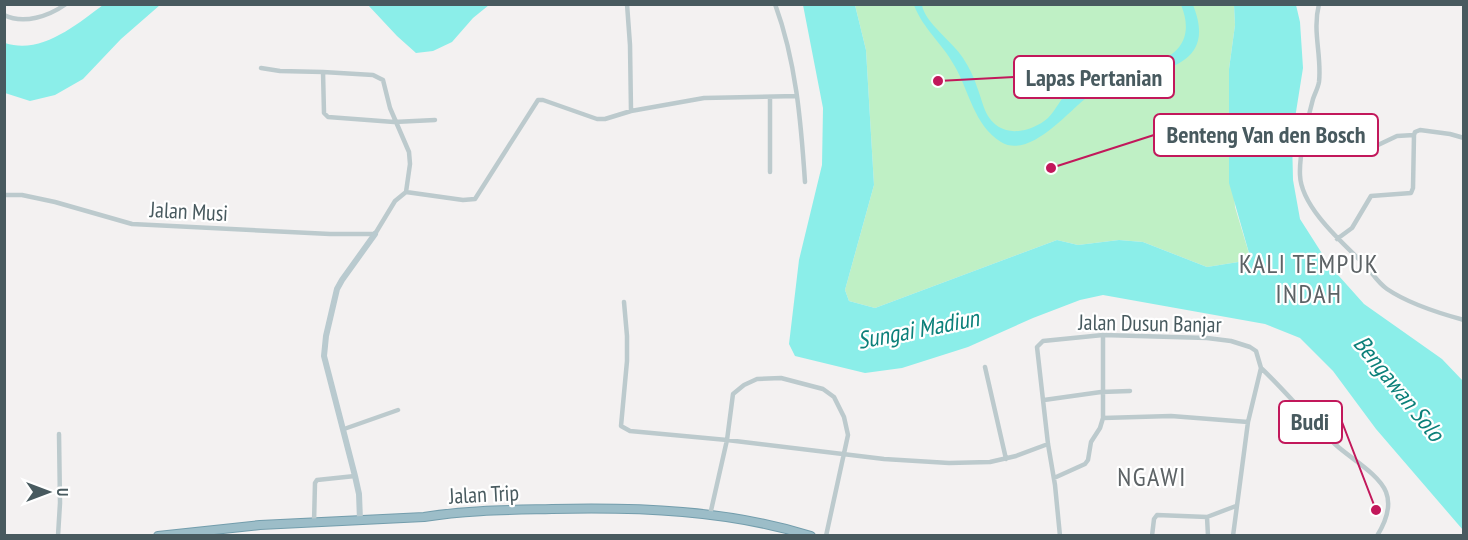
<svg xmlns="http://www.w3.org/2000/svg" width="1468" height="540" viewBox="0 0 1468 540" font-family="'PT Sans Narrow',sans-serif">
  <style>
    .green { fill: #bff0c5 }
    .water { fill: #8beee9 }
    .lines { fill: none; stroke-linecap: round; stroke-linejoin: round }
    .trunk-casing { stroke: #739dac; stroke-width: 10 }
    .minor { stroke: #bccacd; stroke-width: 4.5 }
    .secondary { stroke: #b9cacf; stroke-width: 6 }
    .trunk { stroke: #9cbdc8; stroke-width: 8 }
    .labels { text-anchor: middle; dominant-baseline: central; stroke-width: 4.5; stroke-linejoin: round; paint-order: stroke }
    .street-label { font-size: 22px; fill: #485a5f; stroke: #fff }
    .water-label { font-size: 24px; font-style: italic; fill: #0c807a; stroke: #fff }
    .quarter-label { font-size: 26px; letter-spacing: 1.5px; fill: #5d6366; stroke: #fff }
    .leader { fill: none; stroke: #c2185b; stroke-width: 2 }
    .callout-dot { fill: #c2185b; stroke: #fff; stroke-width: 2 }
    .callout { fill: #fff; stroke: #c2185b; stroke-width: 2 }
    .callout-label { font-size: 24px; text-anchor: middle; font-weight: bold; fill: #485a5f }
  </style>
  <rect width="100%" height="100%" fill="#f3f1f1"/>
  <!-- green -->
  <path class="green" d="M 855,5 L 1234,5 L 1235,25 L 1229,69 L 1229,130 L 1235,207 L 1251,260 L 1207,267 L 1143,242 L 1119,240 L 1078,245 L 1057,240 L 875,308 L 849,301 L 845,290 L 874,185 L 866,50 Z"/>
  <!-- water -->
  <path class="water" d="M 103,5 L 160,5 L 121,39 L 83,79 L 55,95 L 30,101 L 5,93 L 5,43 C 41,55 76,25 103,5 Z
    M 368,5 L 489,5 L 473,18 L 452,42 L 433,51 L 416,53 L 397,36 Z
    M 803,5 L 855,5 L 866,50 L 874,185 L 845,290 L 849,301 L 875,308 L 1057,240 L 1078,245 L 1119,240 L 1143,242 L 1207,267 L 1251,260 L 1229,183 L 1229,69 L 1235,25 L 1234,5 L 1296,5 L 1300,22 L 1303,68 L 1292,137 L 1293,180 L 1300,219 L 1330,266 L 1364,304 L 1442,359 L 1463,381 L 1463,530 L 1376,429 L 1333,371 L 1300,338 L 1265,324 L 1103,295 L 1080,300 L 1033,318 L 968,347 L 902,368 L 865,373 L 795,356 L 789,344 L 799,260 L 822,165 L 823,108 Z
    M 914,5 L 922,5 C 925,23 953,42 963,58 C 969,67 974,77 977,87 C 984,105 985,123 1006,130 C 1020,134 1038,127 1048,118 C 1056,110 1060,99 1068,92 C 1078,83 1097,71 1111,67 C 1121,65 1132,66 1143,64 C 1178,60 1195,38 1181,5 L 1193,5 C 1225,84 1122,67 1085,99 C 1066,114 1029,159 1001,142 C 974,126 969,90 954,65 C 942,43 923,29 914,5 Z"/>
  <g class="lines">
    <defs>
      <path id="trunk" d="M 158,536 L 260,525 L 424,517 C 467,510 509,510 552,509 C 638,507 728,510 811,536"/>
    </defs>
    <!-- trunk casing -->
    <use href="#trunk" class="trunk-casing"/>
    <!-- minor -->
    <path class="minor" d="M 627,4 L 630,45 L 631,111
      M 775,4 C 796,61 801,122 805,182
      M 1319,4 C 1312,32 1322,55 1319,82 C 1318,88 1315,93 1313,99 C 1308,118 1299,156 1300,175 C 1301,208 1345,245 1366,266 C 1373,274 1378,283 1387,289 C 1409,304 1438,313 1464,320
      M 4,15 C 24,25 49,16 66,4
      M 261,68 L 280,71 L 323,72 L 324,113 L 328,117 L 394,122 L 435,120
      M 323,72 L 373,75 L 383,80 L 390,108 L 409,152 L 410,164 L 406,192
      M 770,97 L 770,172
      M 1308,126 L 1348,134 L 1362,147 L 1378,145 L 1397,136 L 1414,135
      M 4,195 L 22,195 L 55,202 L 132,224 L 330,234 L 375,234 L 395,201 L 406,192 L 463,200 L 475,199 L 538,100 L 543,100 L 597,119 L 605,119 L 631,111 L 704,98 L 797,96
      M 1337,239 L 1352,228 L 1371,196 L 1411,193 L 1413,188 L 1414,135 L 1415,132 L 1420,130 L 1450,134 L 1464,138
      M 624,302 L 627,336 L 627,361 L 621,426 L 630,431 L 727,440 L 884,459 L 949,463 L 990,462 L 1016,456 L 1048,444
      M 985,367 L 1006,459
      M 1261,368 C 1287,392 1309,421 1336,445 C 1350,458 1379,474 1386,492 C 1392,507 1385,523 1377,536
      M 1044,400 L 1101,392 L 1130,391
      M 1103,418 L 1171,416 L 1248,422
      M 344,429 L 398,410
      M 1054,478 L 1085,464 L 1088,460 L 1091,442 L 1100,428 L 1103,418 L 1103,335
      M 710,515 L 727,440 L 733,394 L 744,385 L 757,379 L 781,378 L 823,389 L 834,397 L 844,417 L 848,435 L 826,536
      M 1207,517 L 1208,536
      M 314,523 L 315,483 L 317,480 L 355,476
      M 58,536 L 60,503 L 59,434
      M 1060,536 L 1055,485 L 1048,444 L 1037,347 L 1043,341 L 1103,335 L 1207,338 L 1231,341 L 1250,347 L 1256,351 L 1261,368 L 1248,422 L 1233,536
      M 1152,536 L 1154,519 L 1157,515 L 1207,517 L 1236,506"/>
    <!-- secondary -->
    <path class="secondary" d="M 360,520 L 359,494 L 355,476 L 324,356 L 326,336 L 337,289 L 342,280 L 375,234"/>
    <!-- trunk -->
    <use href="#trunk" class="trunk"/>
  </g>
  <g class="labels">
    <!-- street labels -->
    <g class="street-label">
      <text transform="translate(189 211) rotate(3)">Jalan Musi</text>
      <text transform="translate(1150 323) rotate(1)">Jalan Dusun Banjar</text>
      <text transform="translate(484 494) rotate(-3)">Jalan Trip</text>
    </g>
    <!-- water labels -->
    <g class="water-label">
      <text transform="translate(918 329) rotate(-11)">Sungai Madiun</text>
      <text transform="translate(1399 388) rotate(51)">Bengawan Solo</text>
    </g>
    <!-- quarter labels -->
    <g class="quarter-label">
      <text x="1309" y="263">KALI TEMPUK<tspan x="1309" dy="30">INDAH</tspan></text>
      <text x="1152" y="476">NGAWI</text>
    </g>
  </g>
  <!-- callouts -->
  <path class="leader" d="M938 81L1014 77M1051 168L1154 135M1376 510L1342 422"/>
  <g class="callout-dot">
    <circle cx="938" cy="81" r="6"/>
    <circle cx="1051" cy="168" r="6"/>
    <circle cx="1376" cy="510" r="6"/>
  </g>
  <g class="callout">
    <rect x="1014" y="56" width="160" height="42" rx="6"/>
    <rect x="1154" y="114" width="224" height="42" rx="6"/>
    <rect x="1279" y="401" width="63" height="42" rx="6"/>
  </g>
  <g class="callout-label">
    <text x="1094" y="86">Lapas Pertanian</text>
    <text x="1266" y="143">Benteng Van den Bosch</text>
    <text x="1310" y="430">Budi</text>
  </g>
  <!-- border -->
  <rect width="1468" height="540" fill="none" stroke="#485a5f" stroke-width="12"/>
  <!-- north arrow -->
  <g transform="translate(48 492) rotate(90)" stroke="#ffffff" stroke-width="4.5" paint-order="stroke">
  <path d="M0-4.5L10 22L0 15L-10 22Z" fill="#485a5f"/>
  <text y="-9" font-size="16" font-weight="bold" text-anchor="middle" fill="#485a5f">U</text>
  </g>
</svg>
